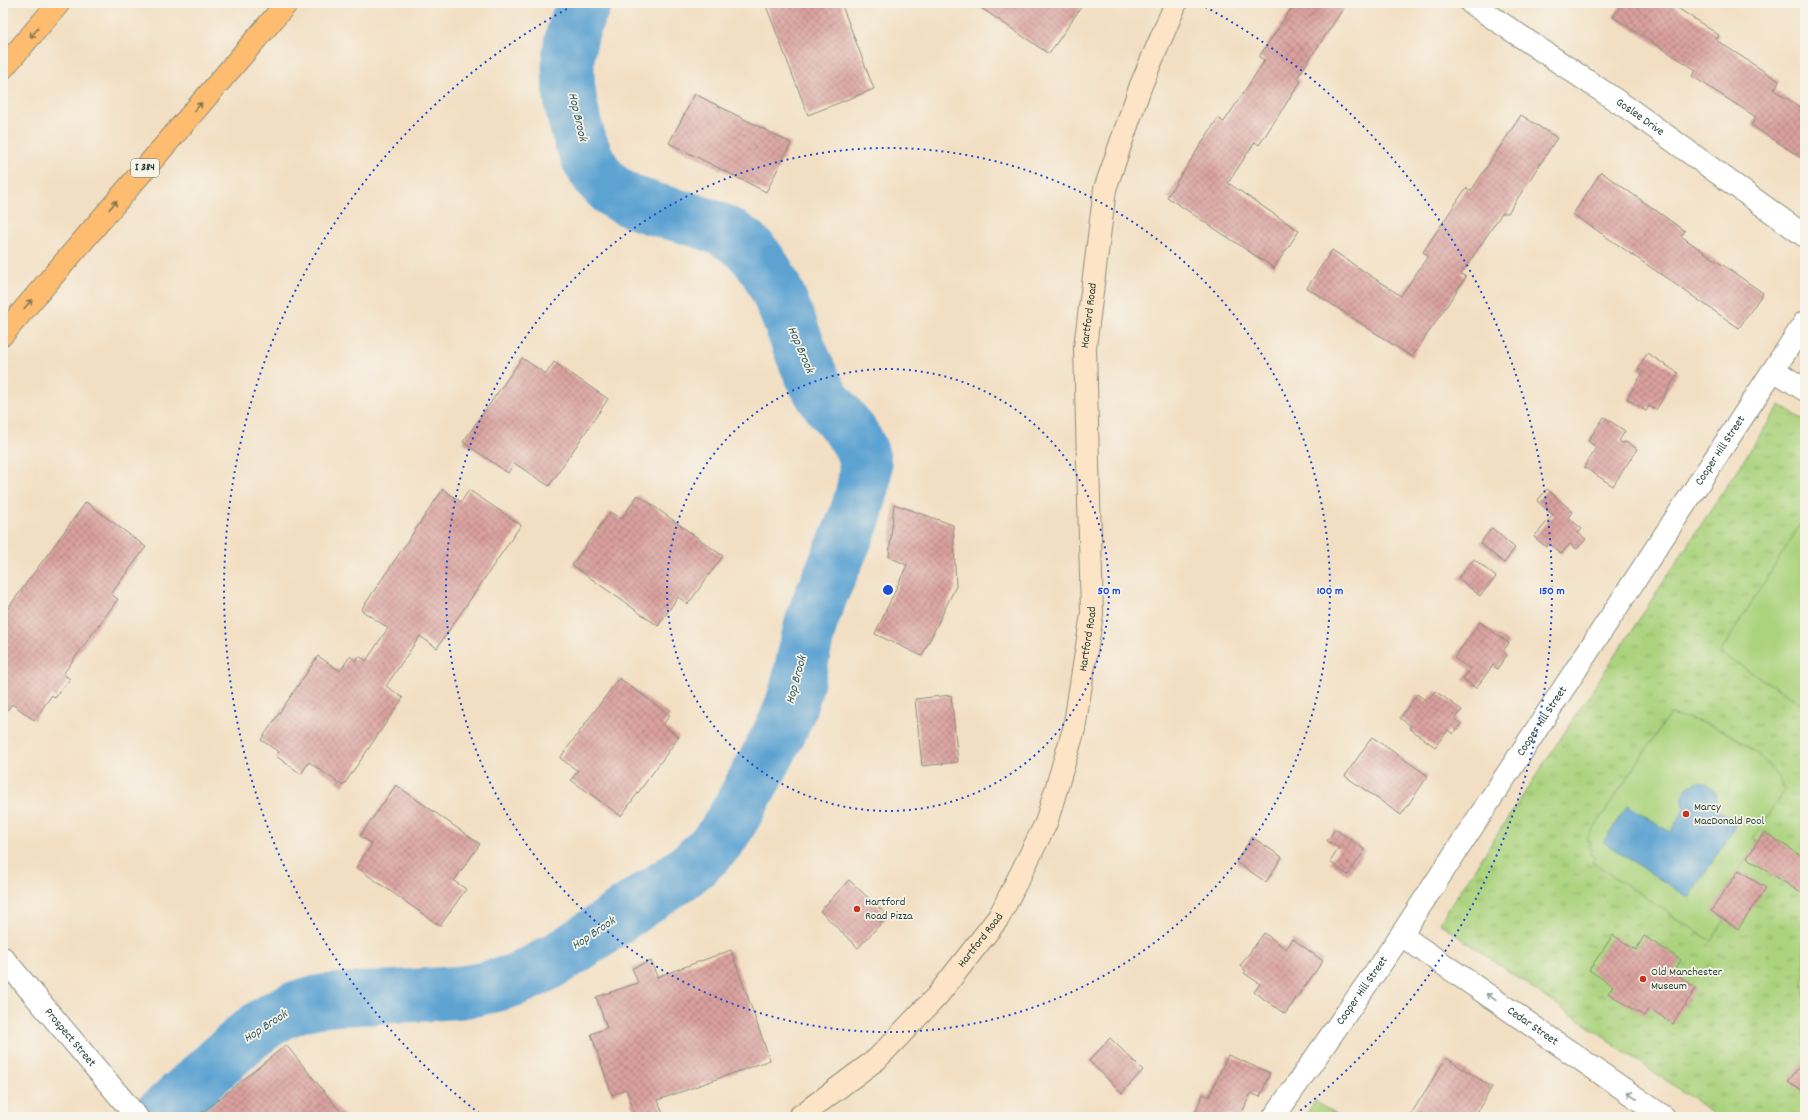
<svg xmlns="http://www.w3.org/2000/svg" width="1808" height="1120" viewBox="0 0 1808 1120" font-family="Dekko,sans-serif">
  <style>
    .park { fill: url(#park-tufts); stroke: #658859 }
    .pitch { fill: #abd37e; stroke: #658859 }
    .water { fill: #5da3d2; stroke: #3e7083 }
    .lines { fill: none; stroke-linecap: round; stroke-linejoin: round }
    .river { stroke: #5da3d2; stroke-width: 53 }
    .building { fill: url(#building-cross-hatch) }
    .minor-casing { stroke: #888e7c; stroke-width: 24 }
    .secondary-casing { stroke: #888e7c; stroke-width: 24 }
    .motorway-casing { stroke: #888e7c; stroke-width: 24 }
    .minor { stroke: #fff; stroke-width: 22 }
    .secondary { stroke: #fee4c6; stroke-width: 22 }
    .motorway { stroke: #fdbc70; stroke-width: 22 }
    .oneway { stroke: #83764f }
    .oneway2 { stroke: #8f9e9a }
    .ring { fill: none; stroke: #1d4ed8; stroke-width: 2; stroke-dasharray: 2 4 }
    .poi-dot { fill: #c8321e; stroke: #f7f3e8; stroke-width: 1.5 }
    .labels { text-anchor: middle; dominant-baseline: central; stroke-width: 3.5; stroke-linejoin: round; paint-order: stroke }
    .shield { fill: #f7f3e8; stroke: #60746a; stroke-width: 1 }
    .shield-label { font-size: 11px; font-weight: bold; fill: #1f3d34 }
    .street-label { font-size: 12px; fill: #1f3d34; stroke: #f7f3e8 }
    .poi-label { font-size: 12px; fill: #1f3d34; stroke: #f7f3e8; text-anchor: start }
    .water-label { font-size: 13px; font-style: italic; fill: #325c63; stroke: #f7f3e8 }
    .centre { fill: #1d4ed8; stroke: #f7f3e8; stroke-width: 2 }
    .ring-label { font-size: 12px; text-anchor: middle; font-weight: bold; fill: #1d4ed8; stroke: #f7f3e8; stroke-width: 3.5; stroke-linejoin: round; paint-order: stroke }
  </style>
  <defs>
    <pattern id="park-tufts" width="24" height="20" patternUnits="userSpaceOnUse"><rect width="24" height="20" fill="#abd37e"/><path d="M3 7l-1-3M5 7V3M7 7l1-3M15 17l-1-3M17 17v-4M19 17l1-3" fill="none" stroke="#8bac68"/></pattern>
    <pattern id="building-cross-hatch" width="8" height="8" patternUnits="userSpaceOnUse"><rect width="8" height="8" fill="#daa09e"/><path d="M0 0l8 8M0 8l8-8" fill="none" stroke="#b08482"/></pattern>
  </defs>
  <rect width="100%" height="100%" fill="#f7f3e8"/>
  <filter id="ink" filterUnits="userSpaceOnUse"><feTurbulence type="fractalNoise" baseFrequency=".025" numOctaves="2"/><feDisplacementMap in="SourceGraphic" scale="8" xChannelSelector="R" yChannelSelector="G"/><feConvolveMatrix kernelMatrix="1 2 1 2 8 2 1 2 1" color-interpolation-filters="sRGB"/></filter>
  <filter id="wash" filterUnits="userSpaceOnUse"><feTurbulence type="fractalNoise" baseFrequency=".012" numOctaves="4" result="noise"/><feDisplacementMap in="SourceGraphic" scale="16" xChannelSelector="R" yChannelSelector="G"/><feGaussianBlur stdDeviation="0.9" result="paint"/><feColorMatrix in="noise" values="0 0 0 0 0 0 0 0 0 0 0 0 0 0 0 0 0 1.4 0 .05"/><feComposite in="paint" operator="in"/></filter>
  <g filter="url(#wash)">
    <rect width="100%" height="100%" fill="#f2dfc3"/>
    <!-- park -->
    <path class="park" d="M 1780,405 L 1805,421 L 1805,1117 L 1719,1117 L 1439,923 Z
      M 1315,1101 L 1338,1117 L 1304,1117 Z"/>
    <!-- pitch -->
    <path class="pitch" d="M 1805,517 L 1805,706 L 1720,653 Z
      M 1670,714 C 1721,725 1758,743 1785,789 L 1753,838 L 1758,842 L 1712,911 L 1725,920 L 1711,941 L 1592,862 L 1595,858 L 1590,854 L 1593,850 L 1589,847 L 1591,843 L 1586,840 Z"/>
    <!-- water -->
    <path class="water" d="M 1699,782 C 1714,784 1719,795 1714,808 L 1738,823 L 1689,898 L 1603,842 L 1628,805 L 1670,832 L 1685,809 C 1680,795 1684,785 1699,782 Z"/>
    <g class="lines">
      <!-- river -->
      <path class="river" d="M 158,1117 L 248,1036 C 260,1027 273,1017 287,1011 C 313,999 342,999 370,998 C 401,996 431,995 462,992 C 482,989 503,985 522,977 C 559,961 593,935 626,912 C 659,890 697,868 722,836 C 732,821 741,805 749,789 C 762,767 774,744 785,721 C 800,688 802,652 813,617 C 825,581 845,547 857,510 C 861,496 866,481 865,465 C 863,438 836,417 822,395 C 794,352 782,275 745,245 C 711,216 663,217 624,198 C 581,177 567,105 568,62 C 569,41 575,21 585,3"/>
    </g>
    <g id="blocks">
      <!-- building -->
      <path class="building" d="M 765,3 L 841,3 L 874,89 L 808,115 Z
        M 974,3 L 1084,3 L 1049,54 Z
        M 1295,3 L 1347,3 L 1297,78 L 1301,81 L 1259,145 L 1255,142 L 1228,183 L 1299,231 L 1274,268 L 1167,197 L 1218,118 L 1224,122 L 1265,60 L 1259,57 Z
        M 1622,3 L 1670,3 L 1719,35 L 1716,40 L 1779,81 L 1774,90 L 1805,110 L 1805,160 L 1751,125 L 1756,117 L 1692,76 L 1696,70 L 1613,17 Z
        M 695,94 L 791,143 L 766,192 L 669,143 Z
        M 1521,115 L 1557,138 L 1508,213 L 1502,213 L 1461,274 L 1466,277 L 1412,357 L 1307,288 L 1332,250 L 1401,296 L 1428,256 L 1423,252 L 1466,188 L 1471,191 Z
        M 1601,172 L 1685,231 L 1681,236 L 1763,293 L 1739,328 L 1573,214 Z
        M 1647,353 L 1678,373 L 1656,410 L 1649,406 L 1646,411 L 1627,399 L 1643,372 L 1638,369 Z
        M 522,358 L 546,374 L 554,362 L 608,399 L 549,486 L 514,463 L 508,473 L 463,442 Z
        M 1604,417 L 1625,431 L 1619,441 L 1622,443 L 1626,442 L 1637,449 L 1613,486 L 1584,467 L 1597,448 L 1588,441 Z
        M 443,489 L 461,502 L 469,490 L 521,525 L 437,648 L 420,636 L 386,686 L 403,698 L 343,786 L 309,762 L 301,774 L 276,756 L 279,752 L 261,740 L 318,656 L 340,671 L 350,656 L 356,661 L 359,656 L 366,661 L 388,628 L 361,610 Z
        M 1547,489 L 1573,512 L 1568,517 L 1582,529 L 1578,533 L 1586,539 L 1577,549 L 1570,544 L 1561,554 L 1549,543 L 1546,547 L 1534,537 L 1553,515 L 1537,501 Z
        M 638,495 L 723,556 L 688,604 L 678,597 L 658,626 L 572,565 L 610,512 L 621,519 Z
        M 86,502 L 146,547 L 111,594 L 118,599 L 63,674 L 70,679 L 55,698 L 52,695 L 34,720 L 12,704 L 5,713 L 3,711 L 3,615 Z
        M 894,504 L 953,525 L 956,586 L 922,656 L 875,634 L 907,565 L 889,557 Z
        M 1492,528 L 1515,548 L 1504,563 L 1480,543 Z
        M 1474,559 L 1496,577 L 1480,596 L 1458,578 Z
        M 1480,622 L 1509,643 L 1503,651 L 1507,655 L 1497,669 L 1493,665 L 1476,688 L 1463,679 L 1470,669 L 1454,658 Z
        M 619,678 L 670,715 L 663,725 L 679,737 L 621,816 L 571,780 L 578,771 L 560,758 Z
        M 1435,691 L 1462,710 L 1455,719 L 1461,724 L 1453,734 L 1448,730 L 1435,747 L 1409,728 L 1411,726 L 1400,718 L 1417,694 L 1427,701 Z
        M 951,695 L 958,762 L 922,766 L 915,699 Z
        M 1372,737 L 1428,776 L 1401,815 L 1345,776 Z
        M 396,785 L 480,844 L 454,881 L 466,889 L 440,926 L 356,867 L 372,844 L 360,836 Z
        M 1335,829 L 1365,850 L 1348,875 L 1330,862 L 1339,848 L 1327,841 Z
        M 1764,832 L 1805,858 L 1805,886 L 1801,893 L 1747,858 Z
        M 1252,837 L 1282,857 L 1266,882 L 1236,862 Z
        M 1739,870 L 1766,888 L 1738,929 L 1711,911 Z
        M 849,880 L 888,916 L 858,948 L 820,911 Z
        M 1264,933 L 1286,949 L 1293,939 L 1323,961 L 1285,1014 L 1254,992 L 1260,984 L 1244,973 L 1246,971 L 1240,966 Z
        M 1613,935 L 1636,950 L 1644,936 L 1681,960 L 1673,972 L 1696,988 L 1673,1024 L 1649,1008 L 1644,1016 L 1608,993 L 1613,986 L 1589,970 Z
        M 731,950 L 770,1060 L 658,1100 L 664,1117 L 636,1117 L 626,1089 L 612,1095 L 591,1034 L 607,1028 L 596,997 L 638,983 L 632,968 L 651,961 L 657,977 Z
        M 1110,1038 L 1143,1070 L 1122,1093 L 1089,1061 Z
        M 286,1045 L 345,1117 L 199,1117 L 198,1116 Z
        M 1228,1055 L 1270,1073 L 1260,1097 L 1251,1093 L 1240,1117 L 1234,1117 L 1228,1114 L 1227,1117 L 1193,1117 L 1203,1094 L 1209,1097 Z
        M 1446,1058 L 1492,1087 L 1474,1117 L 1409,1117 Z
        M 1805,1058 L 1805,1093 L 1788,1082 Z"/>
    </g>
  </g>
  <g filter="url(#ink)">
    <use href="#blocks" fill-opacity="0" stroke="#888e7c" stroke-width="1"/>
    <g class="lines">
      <defs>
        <g id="minor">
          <path id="s1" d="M 1471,3 L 1632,111 L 1805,236"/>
          <path d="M 1774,370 L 1805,390"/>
          <path id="s2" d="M 1401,935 L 1664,1117"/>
          <path id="s3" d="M 3,958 L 137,1117"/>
          <path id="s4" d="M 1274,1117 L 1401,935 L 1805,322"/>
        </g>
        <g id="secondary">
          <path id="s5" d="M 799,1117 L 877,1059 L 937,996 L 999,917 L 1046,823 L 1074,729 L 1092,614 L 1085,347 L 1105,189 L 1141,85 L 1176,3"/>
        </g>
        <path id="motorway" d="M 3,68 L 59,3
          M 3,334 L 287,3"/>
      </defs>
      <!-- minor casing -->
      <use href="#minor" class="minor-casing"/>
      <!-- secondary casing -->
      <use href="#secondary" class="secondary-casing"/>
      <!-- motorway casing -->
      <use href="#motorway" class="motorway-casing"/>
      <!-- minor -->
      <use href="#minor" class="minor"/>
      <!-- secondary -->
      <use href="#secondary" class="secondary"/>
      <!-- motorway -->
      <use href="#motorway" class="motorway"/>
    </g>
    <!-- one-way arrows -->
    <defs><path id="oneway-shaft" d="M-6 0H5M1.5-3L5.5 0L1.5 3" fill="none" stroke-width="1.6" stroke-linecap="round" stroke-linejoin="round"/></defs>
    <g class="oneway">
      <use href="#oneway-shaft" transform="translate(34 33) rotate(131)"/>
      <use href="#oneway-shaft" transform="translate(198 107) rotate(-49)"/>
      <use href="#oneway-shaft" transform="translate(113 205) rotate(-49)"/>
      <use href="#oneway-shaft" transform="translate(28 304) rotate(-49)"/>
    </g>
    <g class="oneway2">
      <use href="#oneway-shaft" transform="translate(1491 997) rotate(-145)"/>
      <use href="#oneway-shaft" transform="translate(1632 1095) rotate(-145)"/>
    </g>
  </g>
  <!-- distance rings -->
  <g class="ring">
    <circle cx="888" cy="590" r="221"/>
    <circle cx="888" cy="590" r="442"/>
    <path d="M484 1117A664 664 0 0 1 576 4M1200 4A664 664 0 0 1 1292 1117"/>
  </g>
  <!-- markers -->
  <g class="poi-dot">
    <circle cx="1686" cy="814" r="4"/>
    <circle cx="857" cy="909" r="4"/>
    <circle cx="1643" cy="979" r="4"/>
  </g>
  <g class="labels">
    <!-- shield labels -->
    <rect class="shield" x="131" y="159" width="28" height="18" rx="3"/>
    <g class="shield-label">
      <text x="145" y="168">I 384</text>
    </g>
    <!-- street labels -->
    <g class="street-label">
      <text stroke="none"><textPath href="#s1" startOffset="204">Goslee Drive</textPath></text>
      <text stroke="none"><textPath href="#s5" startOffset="903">Hartford Road</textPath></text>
      <text stroke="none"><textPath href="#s4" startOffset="802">Cooper Hill Street</textPath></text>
      <text stroke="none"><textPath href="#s5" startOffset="579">Hartford Road</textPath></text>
      <text stroke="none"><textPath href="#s4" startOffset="478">Cooper Hill Street</textPath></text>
      <text stroke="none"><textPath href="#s5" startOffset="255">Hartford Road</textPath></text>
      <text stroke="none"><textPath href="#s4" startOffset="154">Cooper Hill Street</textPath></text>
      <text stroke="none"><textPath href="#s2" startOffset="160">Cedar Street</textPath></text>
      <text stroke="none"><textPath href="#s3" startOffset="104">Prospect Street</textPath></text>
    </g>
    <!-- poi labels -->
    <g class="poi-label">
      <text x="1694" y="807">Marcy<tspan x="1694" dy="14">MacDonald Pool</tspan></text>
      <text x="865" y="902">Hartford<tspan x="865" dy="14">Road Pizza</tspan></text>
      <text x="1651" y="972">Old Manchester<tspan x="1651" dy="14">Museum</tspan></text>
    </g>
    <!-- water labels -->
    <g class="water-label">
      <text transform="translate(577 117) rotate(77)">Hop Brook</text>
      <text transform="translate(800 350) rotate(67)">Hop Brook</text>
      <text transform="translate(797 680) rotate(-75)">Hop Brook</text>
      <text transform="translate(594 934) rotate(-34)">Hop Brook</text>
      <text transform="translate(266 1027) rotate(-33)">Hop Brook</text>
    </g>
  </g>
  <circle cx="888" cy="590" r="6" class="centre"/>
  <g class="ring-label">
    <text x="1109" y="594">50 m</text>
    <text x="1330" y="594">100 m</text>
    <text x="1552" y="594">150 m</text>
  </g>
  <!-- margin -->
  <rect width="1808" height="1120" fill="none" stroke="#f7f3e8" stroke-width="16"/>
</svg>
